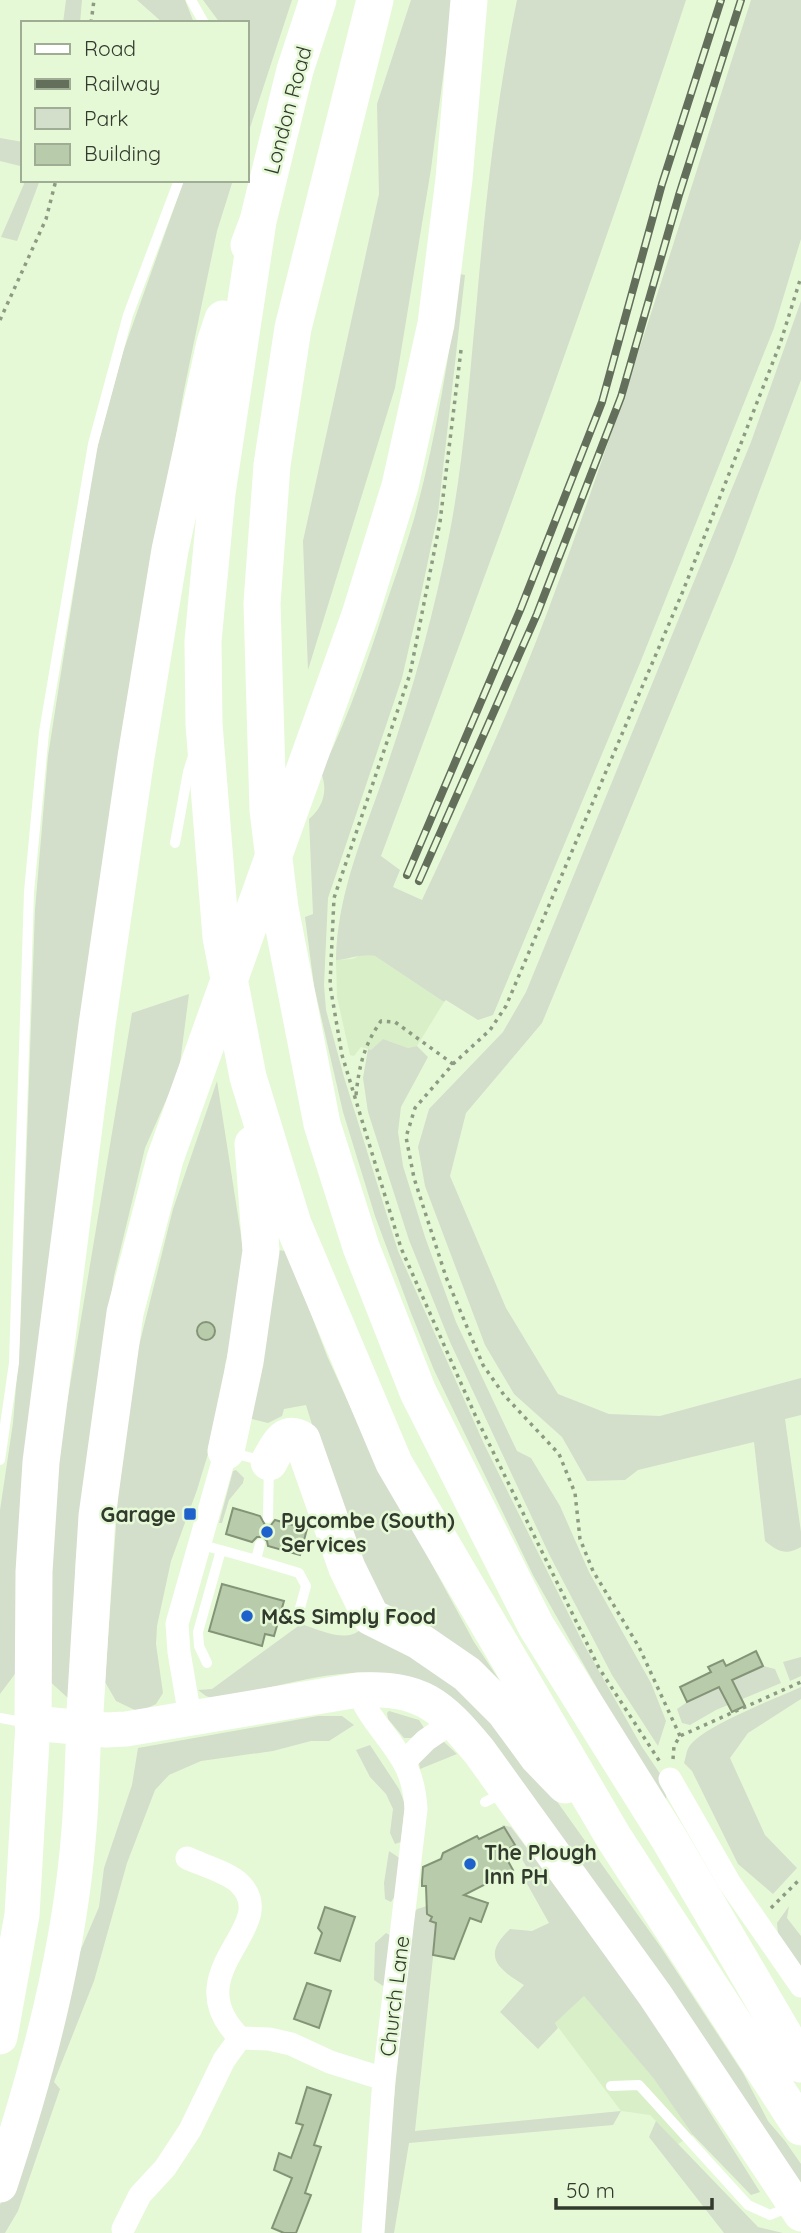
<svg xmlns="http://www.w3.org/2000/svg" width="801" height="2233" viewBox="0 0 801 2233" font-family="Quicksand,sans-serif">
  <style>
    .built { fill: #d8efc7 }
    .green { fill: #d3decb }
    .building { fill: #b8cbab; stroke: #839576; stroke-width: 2 }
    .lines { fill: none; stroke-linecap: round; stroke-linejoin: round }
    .path { stroke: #8d9b83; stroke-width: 3.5; stroke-dasharray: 3.5 5; stroke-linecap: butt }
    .service { stroke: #fff; stroke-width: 10 }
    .minor { stroke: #fff; stroke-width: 23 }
    .primary { stroke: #fff; stroke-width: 35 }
    .trunk { stroke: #fff; stroke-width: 37 }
    .rail-casing { stroke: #636e5b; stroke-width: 8 }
    .rail { stroke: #e6f9d7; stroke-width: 5; stroke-dasharray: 16; stroke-linecap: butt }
    .poi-dot { fill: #1e61cd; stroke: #e6f9d7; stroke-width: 2.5 }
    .labels { text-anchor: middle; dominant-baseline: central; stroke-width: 5; stroke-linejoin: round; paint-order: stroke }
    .street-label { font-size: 21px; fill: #323a2d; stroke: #e6f9d7 }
    .poi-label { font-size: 21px; font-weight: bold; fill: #323a2d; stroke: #e6f9d7; text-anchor: start }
  </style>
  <rect width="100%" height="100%" fill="#e6f9d7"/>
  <!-- built -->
  <path class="built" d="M 364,954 L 375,956 L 444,1002 L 417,1046 L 408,1048 L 383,1039 L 371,1050 L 361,1047 L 354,1056 L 350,1055 L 337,997 L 336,960 L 352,959 Z
    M 584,1996 L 654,2079 L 693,2135 L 678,2144 L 650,2115 L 621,2111 L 555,2023 Z"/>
  <!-- green -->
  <path class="green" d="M 66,0 L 82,0 L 80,23 L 63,23 Z
    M 137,0 L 185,0 L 194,23 L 163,23 Z
    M 203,0 L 292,0 L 247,137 L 247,23 L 220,23 Z
    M 411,0 L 453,0 L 431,169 L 395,388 L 308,670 L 303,541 L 379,194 L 377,104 Z
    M 517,0 L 686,0 C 592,288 487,572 381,856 L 400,870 L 393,887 L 422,900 C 466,806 510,711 547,613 C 623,412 685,205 751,0 L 801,0 L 801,239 L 774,328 L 640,663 L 493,1015 L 478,1020 L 446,1000 L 444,1002 L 375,956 C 362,953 350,959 336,960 C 337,891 366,830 387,766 C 413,690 435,610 450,531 C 464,458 469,383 476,310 C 485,206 496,101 517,0 Z
    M 0,138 L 23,142 L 23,178 L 20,166 L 0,161 Z
    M 23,180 L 40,180 L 17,241 L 1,237 L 24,184 Z
    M 184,180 L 233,180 L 217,231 L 184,390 L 126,718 L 15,1674 L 0,1694 L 0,1510 L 13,1423 L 20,1339 L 35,910 L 48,756 L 95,456 L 123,352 Z
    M 460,274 L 465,275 L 438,513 L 419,604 L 402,678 L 328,898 L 324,985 L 326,1010 L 344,1077 L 398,1251 L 484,1444 L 583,1643 L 642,1747 L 667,1784 L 666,1802 L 632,1750 L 533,1575 L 434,1370 L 411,1313 L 375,1216 L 343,1112 L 314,986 L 305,917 L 313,914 L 309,819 C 324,807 328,789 321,773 C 347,720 366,666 384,610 C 394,580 405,550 414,519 C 436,439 449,357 460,274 Z
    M 801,301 L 801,380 L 734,559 L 542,1023 L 466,1113 L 450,1176 L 506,1308 L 558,1394 L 609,1414 L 660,1416 L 801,1378 L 801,1415 L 785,1419 L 801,1532 L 801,1547 C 786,1556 777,1551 765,1541 L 754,1442 L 638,1470 L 625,1480 L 587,1481 L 562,1437 L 514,1394 L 485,1345 L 425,1186 L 418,1147 L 429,1109 L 503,1032 L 526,992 L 751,442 Z
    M 189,994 L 179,1071 L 145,1148 L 114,1276 L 76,1555 L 70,1700 L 45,1677 L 49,1569 L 60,1445 L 132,1013 Z
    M 383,1039 L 408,1048 L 417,1046 L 428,1057 L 401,1107 L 398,1132 L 403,1166 L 425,1237 L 456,1322 L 517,1451 L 531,1458 L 560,1506 L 589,1572 L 651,1683 L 666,1721 L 658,1746 L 612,1675 L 549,1554 L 450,1342 L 409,1240 L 368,1112 L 363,1078 L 368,1049 L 371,1050 Z
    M 217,1081 L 245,1261 L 241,1299 L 225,1365 L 221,1411 L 197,1490 L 171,1561 L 157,1626 L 156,1644 L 163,1693 L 156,1704 L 139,1712 L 116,1701 L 105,1682 L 120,1468 L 132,1374 L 173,1209 Z
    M 276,1250 L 287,1251 L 327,1356 L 371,1452 L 474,1642 L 500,1681 L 379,1609 L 345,1532 L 306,1405 L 284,1409 L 282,1416 L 268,1423 L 244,1417 Z
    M 236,1470 L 244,1478 L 243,1483 L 229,1500 L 222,1523 L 219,1523 L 233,1471 Z
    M 301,1624 C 318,1629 346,1644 361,1629 L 441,1670 L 506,1730 L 660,1946 L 743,2073 L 768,2121 L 785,2141 L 801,2164 L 801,2193 L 400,1675 C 344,1664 272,1688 217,1700 L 206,1696 L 198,1690 L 212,1689 Z
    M 801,1657 L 801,1676 L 790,1681 L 783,1662 Z
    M 763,1666 L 775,1669 L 781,1683 L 716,1710 L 690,1725 L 682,1723 L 677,1709 L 687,1702 Z
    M 801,1687 L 801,1699 L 748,1733 L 730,1758 L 765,1835 L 797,1868 L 773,1894 L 738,1864 L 692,1771 L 684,1763 C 686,1758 686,1751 689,1747 C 700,1727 777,1698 801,1687 Z
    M 389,1711 L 419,1720 L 424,1728 L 411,1738 L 404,1738 L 388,1719 L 387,1713 Z
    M 318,1716 L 342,1716 L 354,1725 L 329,1741 L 311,1741 L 273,1751 L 201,1761 L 169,1775 L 155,1790 L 127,1863 L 94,1981 L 54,2082 L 60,2089 L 18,2211 L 5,2233 L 0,2233 L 0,2205 L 69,1977 L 99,1907 L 104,1868 L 132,1785 L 138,1748 Z
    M 444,1742 L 457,1754 L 420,1769 L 419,1763 L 432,1744 Z
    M 370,1745 L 399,1789 L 405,1804 L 401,1842 L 395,1844 L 390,1833 L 393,1809 L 386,1794 L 370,1777 L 356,1750 Z
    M 502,1825 L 511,1827 L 629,1984 L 760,2192 L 751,2195 L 693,2135 L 654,2079 L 584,1996 L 555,2023 L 558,2028 L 538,2049 L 500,2012 L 524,1985 C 498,1969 481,1956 510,1929 L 532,1931 L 549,1923 L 526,1882 L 530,1873 Z
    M 389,1851 L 401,1859 L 395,1896 L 391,1902 L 385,1899 L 384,1883 Z
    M 427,1906 L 427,1914 L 432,1917 L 430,1921 L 438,1924 L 435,1938 L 415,2131 L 621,2111 L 613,2125 L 409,2143 L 394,2233 L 380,2233 L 413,1914 L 417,1909 Z
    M 789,1906 L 787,1918 L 801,1936 L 801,1970 L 778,1935 L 777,1923 Z
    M 386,1933 L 392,1936 L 388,1980 L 383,1986 L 374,1980 L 375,1943 Z
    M 656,2121 L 758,2227 L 783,2233 L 724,2233 L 649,2137 Z"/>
  <!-- building -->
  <path class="building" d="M197 1331a9 9 0 1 1 18 0a9 9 0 1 1-18 0Z
    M 233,1508 L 260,1516 L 265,1525 L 271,1525 L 275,1520 L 307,1529 L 300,1555 L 268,1546 L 267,1541 L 263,1537 L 257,1537 L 252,1542 L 226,1534 Z
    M 222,1584 L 284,1601 L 274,1636 L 265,1634 L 262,1646 L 209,1631 Z
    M 756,1651 L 763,1666 L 732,1680 L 745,1706 L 732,1712 L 719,1687 L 687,1702 L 680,1687 L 711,1672 L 708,1667 L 723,1660 L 726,1666 Z
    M 504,1827 L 515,1845 L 503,1852 L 513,1870 L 464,1895 L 488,1903 L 481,1922 L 470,1918 L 454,1959 L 433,1955 L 436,1923 L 430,1921 L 432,1917 L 427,1914 L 426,1886 L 422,1886 L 422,1881 L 423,1867 L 441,1859 L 443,1853 L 477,1836 L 479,1839 Z
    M 325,1907 L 355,1917 L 340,1961 L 315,1953 L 322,1933 L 318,1928 Z
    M 307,1983 L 331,1991 L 319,2028 L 294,2019 Z
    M 307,2087 L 331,2095 L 314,2145 L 321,2147 L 305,2193 L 311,2195 L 296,2233 L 284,2233 L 272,2228 L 292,2178 L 274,2170 L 279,2153 L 291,2158 L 303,2125 L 296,2123 Z"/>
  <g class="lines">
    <!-- path -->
    <path class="path" d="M 91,23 L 94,0
      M 0,320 L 46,219 L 56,180
      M 461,350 L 440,522 L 410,674 L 334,898 L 330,985 L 342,1055 L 401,1248 L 476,1417 L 599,1668 L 660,1762
      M 356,1095 C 359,1066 364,1045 381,1021 L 395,1022 L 453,1064
      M 680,1736 L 639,1647 L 593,1571 L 580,1539 L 575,1493 L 559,1454 L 504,1395 L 483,1365 L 446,1277 L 414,1178 L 406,1137 L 415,1108 L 453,1064 L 490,1030 L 506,1006 L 683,591 L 780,344 L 801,277
      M 673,1759 L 674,1746 L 680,1736 L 801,1682
      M 771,1908 L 801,1878"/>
    <!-- service -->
    <path class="service" d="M 191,0 L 204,23
      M 175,843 L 188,772 L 193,756
      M 232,1453 L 269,1462 L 268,1518
      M 0,1460 L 14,1363 L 29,892 L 44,732 L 93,444 L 128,315 L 179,180
      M 199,1544 L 256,1560 L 260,1544
      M 256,1560 L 299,1573 L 306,1586 L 300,1608
      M 207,1663 L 199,1646 L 198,1632 L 221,1550
      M 0,1718 L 28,1723
      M 485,1802 L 503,1793
      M 611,2086 L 639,2085 L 748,2205 L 770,2215 L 789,2207"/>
    <!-- minor -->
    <path class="minor" d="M 358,1690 C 367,1717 389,1736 403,1761 C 412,1776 415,1792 416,1809 L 384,2079 L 373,2233
      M 190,1717 L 179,1652 L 177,1624 L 226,1451
      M 404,1762 L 426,1740 L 454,1721
      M 670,1779 L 729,1882 L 801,1986
      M 187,1858 C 202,1865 230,1873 240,1884 C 283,1927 173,1972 240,2038
      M 123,2229 L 140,2195 L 165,2168 L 190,2130 L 224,2060 L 240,2038 L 269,2039 L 291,2044 L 330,2062 L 384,2079"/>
    <!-- primary -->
    <path class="primary" d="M 0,2037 L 22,1915 L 33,1723 L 106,1730 L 126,1729 L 358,1690 C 421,1687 440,1704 479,1751 L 655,1995 L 801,2214
      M 0,2185 C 38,2070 70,1950 79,1830 C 82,1796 82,1762 84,1728"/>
    <!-- trunk -->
    <path class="trunk" d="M 375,0 L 293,328 L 272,465 L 262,603 L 268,810 L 280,908 L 322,1124 L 361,1247 L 418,1392 L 536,1626 L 668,1837 L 801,2064
      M 258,221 L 217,493 L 203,641 L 204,724 L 221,937 L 248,1077 L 293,1224 L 394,1463 L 614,1838 L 801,2127
      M 249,245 L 258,221 L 295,70 L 318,0
      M 226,1451 L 245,1362 L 261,1251 L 253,1144
      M 269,1462 C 277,1448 284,1428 302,1440 L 347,1568 L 371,1617 L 419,1641 L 467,1674 L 505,1712 L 538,1757 L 565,1785
      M 33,1723 L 34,1572 L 41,1462 L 97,1025 L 136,757 L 170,550 L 215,343 L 223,319
      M 84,1728 L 97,1516 L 125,1313 L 165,1159 L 360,615 L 400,486 L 436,324 L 454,179 L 469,0"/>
    <defs>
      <path id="rail" d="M 407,875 L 521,608 L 602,402 L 662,184 L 721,0
        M 419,881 L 537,614 L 621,397 L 679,195 L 741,0"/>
    </defs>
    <!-- rail casing -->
    <use href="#rail" class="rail-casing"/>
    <!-- rail -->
    <use href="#rail" class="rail"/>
  </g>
  <!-- markers -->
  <g class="poi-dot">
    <rect x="183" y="1507" width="14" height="14" rx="3.5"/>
    <circle cx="267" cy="1532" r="7"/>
    <circle cx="247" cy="1616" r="7"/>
    <circle cx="470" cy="1864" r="7"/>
  </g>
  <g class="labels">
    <!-- street labels -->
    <g class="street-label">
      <text transform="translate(287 110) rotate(-75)">London Road</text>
      <text transform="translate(394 1996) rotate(-83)">Church Lane</text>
    </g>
    <!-- poi labels -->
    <g class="poi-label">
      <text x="176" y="1514" text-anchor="end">Garage</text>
      <text x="281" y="1520">Pycombe (South)<tspan x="281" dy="24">Services</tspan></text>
      <text x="261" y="1616">M&amp;S Simply Food</text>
      <text x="484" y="1852">The Plough<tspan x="484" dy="24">Inn PH</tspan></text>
    </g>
  </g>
  <!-- legend -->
  <rect x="21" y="21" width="228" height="161" fill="#e6f9d7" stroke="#9ead93" stroke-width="2"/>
  <rect x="35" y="44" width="35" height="10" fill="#ffffff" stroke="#9ead93" stroke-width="2"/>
  <text x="84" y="56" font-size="21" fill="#323a2d">Road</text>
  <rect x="35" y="79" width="35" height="10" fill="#636e5b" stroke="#9ead93" stroke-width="2"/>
  <text x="84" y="91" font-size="21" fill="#323a2d">Railway</text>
  <rect x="35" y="108" width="35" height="21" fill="#d3decb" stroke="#9ead93" stroke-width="2"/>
  <text x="84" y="126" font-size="21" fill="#323a2d">Park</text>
  <rect x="35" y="144" width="35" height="21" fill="#b8cbab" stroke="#9ead93" stroke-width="2"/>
  <text x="84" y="161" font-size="21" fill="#323a2d">Building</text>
  <!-- scale -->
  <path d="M556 2198v10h156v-10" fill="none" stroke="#323a2d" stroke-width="3.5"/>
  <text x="566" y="2198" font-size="21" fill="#323a2d" stroke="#e6f9d7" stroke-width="5" paint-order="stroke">50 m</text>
</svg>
